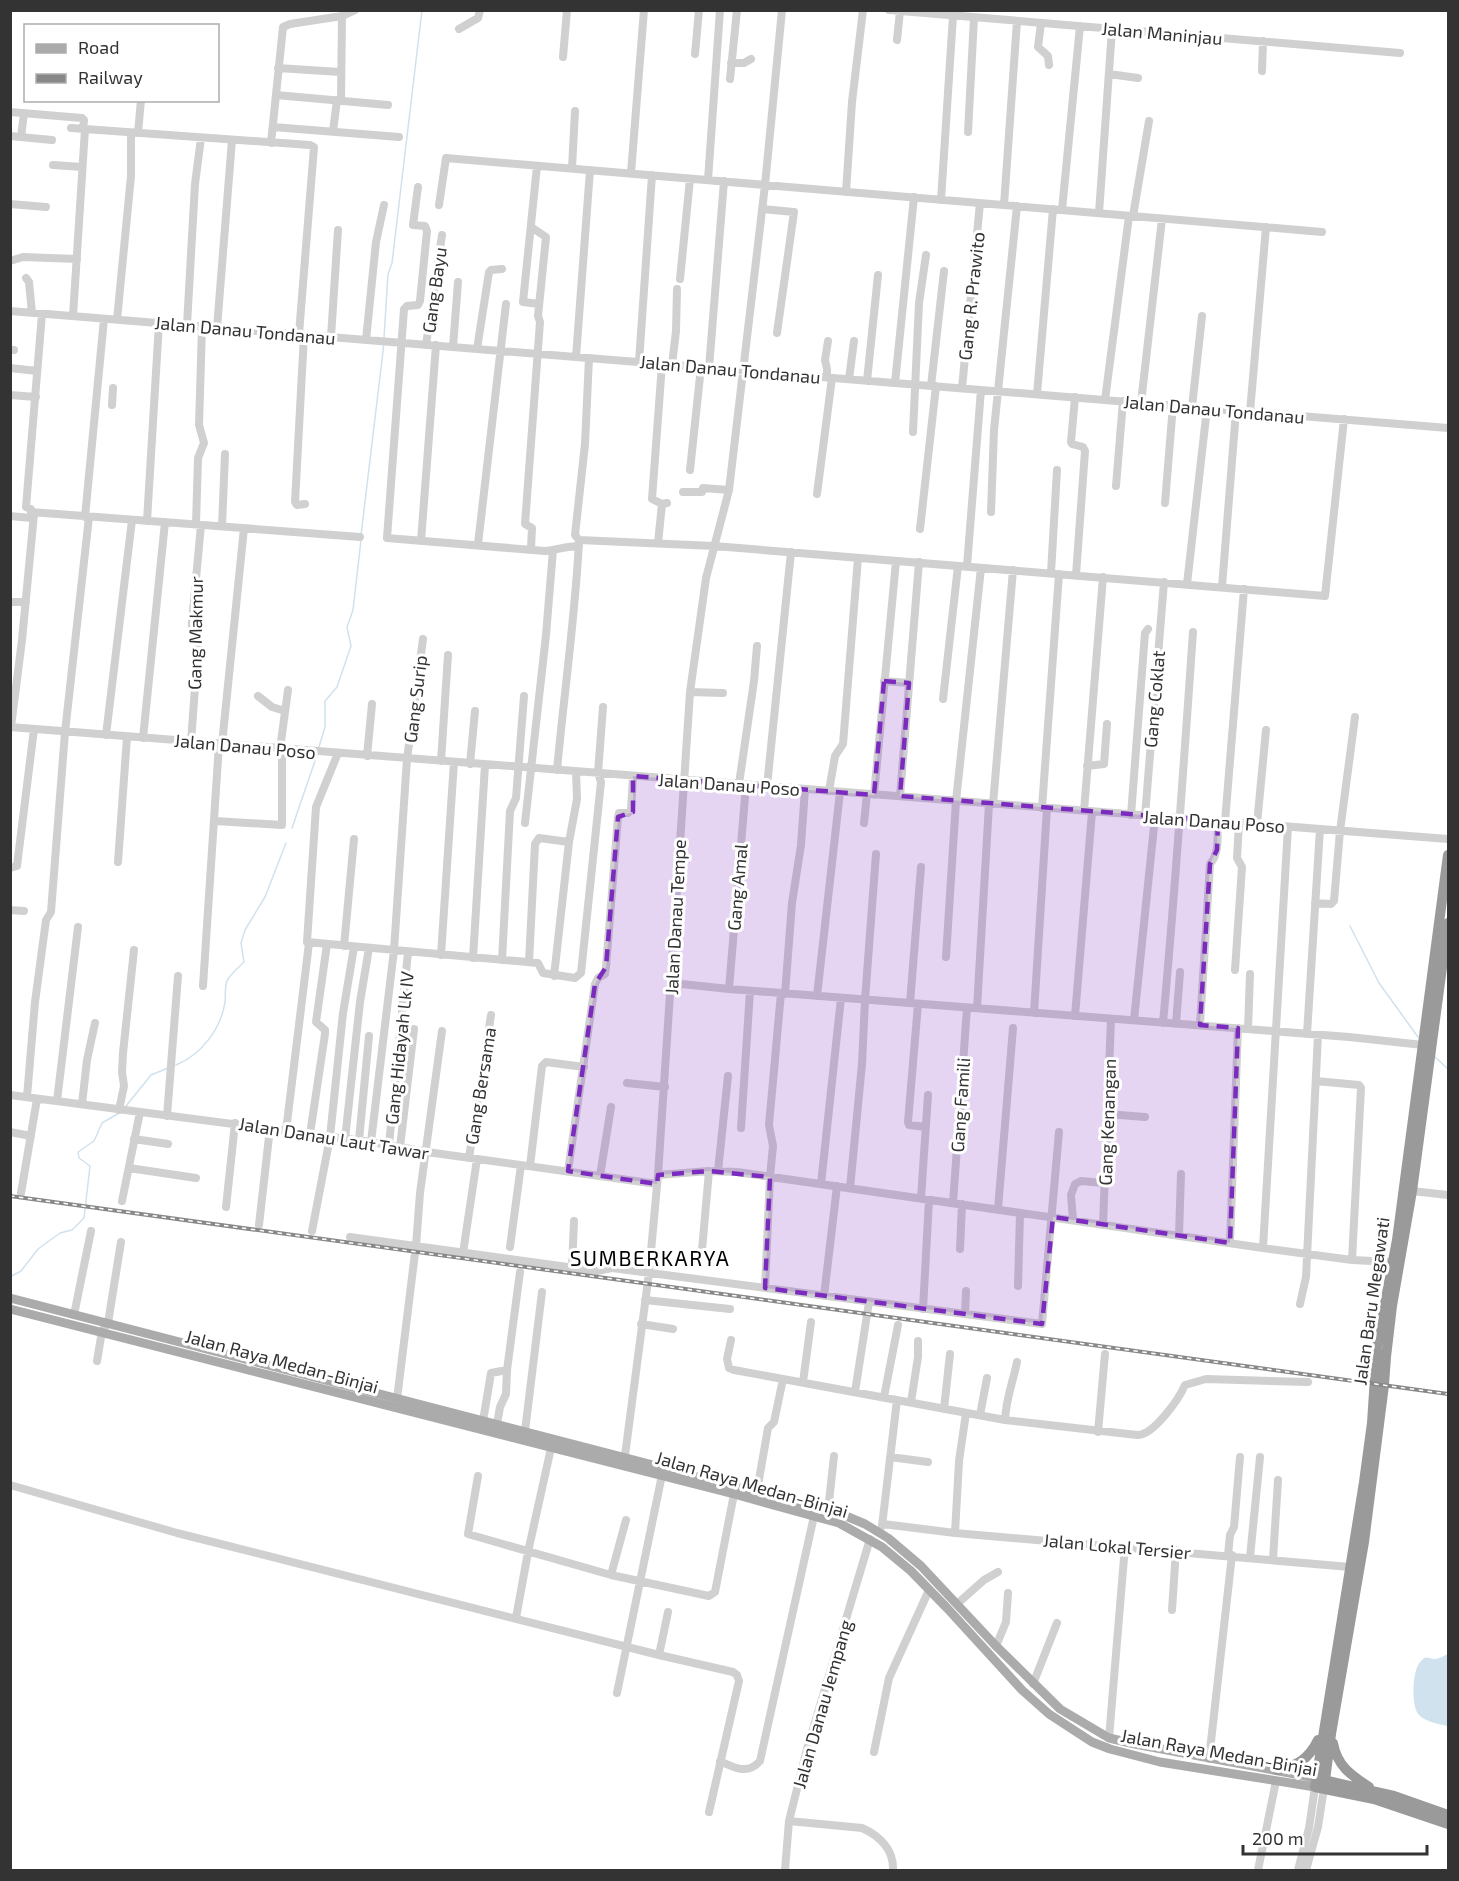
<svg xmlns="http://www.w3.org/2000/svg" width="1459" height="1881" viewBox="0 0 1459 1881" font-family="'Exo 2',sans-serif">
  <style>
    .water { fill: #cfe2ee }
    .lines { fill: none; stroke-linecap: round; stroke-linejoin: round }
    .stream { stroke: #cfe2ee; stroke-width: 1.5 }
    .minor { stroke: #d0d0d0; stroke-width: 8 }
    .major { stroke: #ababab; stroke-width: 9 }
    .highway { stroke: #9a9a9a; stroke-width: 10 }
    .rail-casing { stroke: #888; stroke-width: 4 }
    .rail { stroke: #fff; stroke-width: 1.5; stroke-dasharray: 4.5; stroke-linecap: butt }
    .marked { fill: #7b2cbf; fill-opacity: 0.2; stroke: #7b2cbf; stroke-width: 4.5; stroke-dasharray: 12 8; stroke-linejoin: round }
    .labels { text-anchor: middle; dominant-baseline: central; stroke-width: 6; stroke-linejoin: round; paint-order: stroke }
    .street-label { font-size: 18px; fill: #333; stroke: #fff }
    .quarter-label { font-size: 21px; letter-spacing: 1.5px; fill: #000; stroke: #fff }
  </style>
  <rect width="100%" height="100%" fill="#fff"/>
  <!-- water -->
  <path class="water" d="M 1448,1654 L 1448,1726 C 1439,1724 1425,1722 1418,1714 C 1411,1704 1412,1667 1422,1660 C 1427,1655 1429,1659 1435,1659 C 1439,1659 1445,1655 1448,1654 Z"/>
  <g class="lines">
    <!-- stream -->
    <path class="stream" d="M 384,338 L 388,274 L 392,263 L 422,10
      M 361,535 L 384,343
      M 319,747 L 325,727 L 325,701 L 337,687 L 351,646 L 347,627 L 353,610 L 361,540
      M 292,828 L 317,755
      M 1350,926 L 1379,983 L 1418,1037
      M 1435,1057 L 1448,1069
      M 176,1065 C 201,1055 221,1029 225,1002 C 226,995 224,985 228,979 C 232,973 239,967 244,962 L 241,943 L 245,930 L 265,897 L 286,843
      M 126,1106 L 151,1075 L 168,1068
      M 10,1277 L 21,1271 L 38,1249 L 60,1233 L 72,1230 L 84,1218 L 90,1166 L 79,1158 L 78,1152 L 94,1141 L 102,1123 L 119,1113"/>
    <!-- minor -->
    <path class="minor" d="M 889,10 L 1400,53
      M 1041,23 L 1038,47 L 1048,56 L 1049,65
      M 459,29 L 478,18 L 480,10
      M 897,40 L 900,11
      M 695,54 L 699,10
      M 563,57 L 567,10
      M 731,63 L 744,63 L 751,59
      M 278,68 L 340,72
      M 1262,71 L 1263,41
      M 1109,74 L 1138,78
      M 730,79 L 737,10
      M 276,95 L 388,105
      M 341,101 L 342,16
      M 10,112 L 82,118 L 84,120 L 83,129
      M 273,127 L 399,137
      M 71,128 L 310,145 L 314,147 L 299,334
      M 333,131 L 337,100
      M 968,132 L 974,18
      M 138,133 L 141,100
      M 10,136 L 52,140
      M 21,137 L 24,113
      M 271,143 L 283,27 L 290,24 L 342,16 L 355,10
      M 53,165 L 82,167
      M 537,166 L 523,302 L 539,304
      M 572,168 L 575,111
      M 631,173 L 644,10
      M 708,180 L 720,10
      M 418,187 L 413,225 L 425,226 L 427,231 L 420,301 L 418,305 L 407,306 L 404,309 L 387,538 L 545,551 C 557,550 566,546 579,546
      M 846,192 L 852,102 L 863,10
      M 941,200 L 953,16
      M 10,204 L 46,207
      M 439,205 L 446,158 L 1322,232
      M 1004,205 L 1017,21
      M 762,209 L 794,212 L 777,333
      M 1062,210 L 1080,26
      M 1099,213 L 1112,29
      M 1133,216 L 1149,121
      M 10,261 L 23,257 L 77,259
      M 26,278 L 29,282 L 32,313
      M 680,279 L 690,179
      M 10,311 L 1448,428
      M 73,316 L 85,129
      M 117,320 L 131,176 L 131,133
      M 187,325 L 195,184 L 201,138
      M 217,328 L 232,140
      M 304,335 L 295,502 L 297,505 L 305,504
      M 331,337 L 338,230
      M 366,340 L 376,242 L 384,205
      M 426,345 L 442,235
      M 453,347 L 458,282
      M 477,349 L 489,272 L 491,270 L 502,269
      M 10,350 L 14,350
      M 576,357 L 590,170
      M 589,358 L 585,444 L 575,535 L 579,540 L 714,546 L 1325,596 L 1344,419
      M 639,362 L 652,175
      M 662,364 L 652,499 L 662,504 L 667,503
      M 672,365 L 676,331 L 677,289
      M 10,368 L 37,371
      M 709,368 L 724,181
      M 827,377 L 827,369 L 825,360 L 828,341
      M 849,379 L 854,341
      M 867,381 L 878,275
      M 895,383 L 914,197
      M 931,386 L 944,271
      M 962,388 L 980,203
      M 1037,394 L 1053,209
      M 10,395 L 36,397
      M 1075,397 L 1071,442 L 1072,444 L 1083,447 L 1085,451 L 1076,575
      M 1105,400 L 1129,216
      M 1141,403 L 1162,219
      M 112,405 L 113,388
      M 1192,407 L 1202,316
      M 1250,412 L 1266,227
      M 913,432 L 919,303 L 926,255
      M 690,470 L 701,367
      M 1116,486 L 1123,401
      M 683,492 L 702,492 L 703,488 L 729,490
      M 817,494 L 832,378
      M 1165,503 L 1173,405
      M 31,512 L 31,509 L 26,507 L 42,314
      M 991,512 L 994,430 L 1017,206
      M 10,516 L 31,518 L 31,512 L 360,537
      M 85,517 L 104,319
      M 147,521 L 159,323
      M 196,524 L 198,458 L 204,443 L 199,425 L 202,327
      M 222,526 L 225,454
      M 920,529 L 936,386
      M 421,541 L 436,345
      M 658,543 L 662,504
      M 478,544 L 506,304
      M 531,548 L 532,528 L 525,524 L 540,322 L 538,316 L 546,237 L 531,227
      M 967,566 L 981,390
      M 1051,573 L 1057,470
      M 1187,584 L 1207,408
      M 1222,587 L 1236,411
      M 10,602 L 26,602
      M 884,681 L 909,683
      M 690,692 L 723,693
      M 258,696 L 272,707 L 285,711
      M 943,699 L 958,566
      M 10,727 L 1448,839
      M 11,727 L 22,640 L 34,514
      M 106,735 L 132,520
      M 143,738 L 165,522
      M 191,742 L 199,633 L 192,626 L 192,622 L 201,525
      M 222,744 L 244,528
      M 280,749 L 288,690
      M 338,753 L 316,807 L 307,942 L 538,963 L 543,973 L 575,978 L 581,973 L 601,782 L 598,773 L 603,707
      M 367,756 L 372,704
      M 441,761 L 448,655
      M 470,764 L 475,711
      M 1087,766 L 1104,764 L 1107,724
      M 557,770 C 564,694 575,618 579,542
      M 739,784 L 754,681 L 757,646
      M 767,786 L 791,552
      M 829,791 L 835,756 L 843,744 L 858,558
      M 874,795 L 896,561
      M 900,796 L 919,562
      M 993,804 L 1013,570
      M 1042,808 L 1059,574
      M 1084,811 L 1103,577
      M 1131,815 L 1145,633 L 1148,629
      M 1145,816 L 1164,582
      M 215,821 L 282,825 L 282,749
      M 1225,822 L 1244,589
      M 525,823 L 546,635 L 553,550
      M 864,823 L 867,794
      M 1257,824 L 1266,730
      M 569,842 L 577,799 L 576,772
      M 118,862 L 127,737
      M 10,868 L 17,866 L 34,729
      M 1315,903 L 1331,904 L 1334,901 L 1340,831 L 1355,717
      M 10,910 L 24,911
      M 344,946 L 354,839
      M 441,955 L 454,762
      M 946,957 L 956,801 L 981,568
      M 473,958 L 485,765
      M 502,960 L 510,811 L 516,798 L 524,696
      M 529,962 L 535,844 L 539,838 L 569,842 L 554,976
      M 1235,970 L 1242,867 L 1237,858 L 1239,823
      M 672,983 L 729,989 L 1349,1037 L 1423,1045
      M 203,986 L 219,744
      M 729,989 L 746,785
      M 785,994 L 792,903 L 801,845 L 805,789
      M 817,996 L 840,792
      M 910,1003 L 921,867
      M 918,1004 L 908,1122 L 909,1125 L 926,1127
      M 977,1008 L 989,804
      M 1034,1013 L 1047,808
      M 1075,1016 L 1092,812
      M 1134,1020 L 1155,817
      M 1163,1023 C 1175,893 1184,762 1193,632
      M 1176,1024 L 1180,972
      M 1200,1025 L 1210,864 C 1220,853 1217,835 1218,821
      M 1248,1029 L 1250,974
      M 1307,1034 L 1320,829
      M 1316,1081 L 1359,1085 L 1361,1088 L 1352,1260
      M 627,1083 L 665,1087
      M 10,1095 L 371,1142 L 427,1152 L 657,1184
      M 27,1097 L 35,1002 L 46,920 L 51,912 L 65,732 L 89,517
      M 57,1101 L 78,927
      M 82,1104 L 87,1060 L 95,1023
      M 119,1110 L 124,1086 L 122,1072 L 123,1053 L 134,950
      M 1107,1114 L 1145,1117
      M 167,1116 L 178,976
      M 741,1128 L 750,991
      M 286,1131 L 309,943
      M 10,1132 L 31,1136
      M 310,1134 L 325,1034 L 325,1030 L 316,1022 L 327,944
      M 134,1139 L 168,1144
      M 345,1139 L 360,1002 L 369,948
      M 359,1140 L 369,1036
      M 371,1142 L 394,950 L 407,759 L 423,639
      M 389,1145 L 408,952
      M 400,1147 L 414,1029
      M 469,1158 L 491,1015
      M 530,1166 L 542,1066 L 546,1062 L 584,1067
      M 129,1168 L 196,1178
      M 568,1171 L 595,984 L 598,978 L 605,974 L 606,967 L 618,817 L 619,813 L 628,813 L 631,810 L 633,776
      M 718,1171 L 728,1076
      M 658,1175 L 709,1171 L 737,1172 L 1263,1248 L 1352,1260 L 1392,1262
      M 600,1176 L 611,1107
      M 821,1184 L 841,998
      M 850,1188 L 862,1064 L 865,1000 L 876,854
      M 1412,1191 L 1448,1195
      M 21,1193 L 37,1099
      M 921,1198 L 928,1095
      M 122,1201 L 140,1112
      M 953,1203 L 967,1008
      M 226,1207 L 235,1123
      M 998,1209 L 1013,1028
      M 1073,1220 L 1071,1195 L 1075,1184 L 1081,1181 L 1104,1183
      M 259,1225 L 270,1128
      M 1103,1225 L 1111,1019
      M 312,1231 L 330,1137 L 343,1013 L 354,947
      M 1179,1235 L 1181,1174
      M 350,1237 L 597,1271 L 612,1268 L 1042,1324 L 1059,1132
      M 1230,1243 L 1238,1028
      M 416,1246 L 420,1193 L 442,1031
      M 510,1247 L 521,1165
      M 1263,1248 L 1288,827
      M 960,1249 L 962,1204
      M 702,1250 L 709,1171
      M 463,1253 L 477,1159
      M 572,1267 L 574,1221
      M 1018,1286 L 1020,1213
      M 765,1288 L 770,1177 L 773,1146 L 769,1125 L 781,993
      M 824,1296 L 837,1186
      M 645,1300 L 730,1309
      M 1300,1304 L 1306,1277 L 1318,1035
      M 923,1309 L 929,1200
      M 965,1314 L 966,1291
      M 74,1315 L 91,1231
      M 641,1324 L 673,1329
      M 731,1340 L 727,1359 L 729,1368 L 734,1370 L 1005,1420 L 1137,1435 C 1153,1436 1179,1399 1185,1385 L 1206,1379 L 1308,1382
      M 97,1361 L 102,1331 L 108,1323 L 121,1242
      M 803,1382 L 811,1322
      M 855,1392 L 869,1302
      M 884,1397 L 898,1325
      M 397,1399 L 415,1253
      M 911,1402 L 918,1357 L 918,1341
      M 944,1409 L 950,1354
      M 980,1415 L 987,1378
      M 1005,1420 C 1006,1398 1013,1382 1017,1362
      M 483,1421 L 491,1373 L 507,1370 L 520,1272
      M 497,1424 L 500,1407 L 506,1394 L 507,1370
      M 525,1431 L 542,1292
      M 1098,1432 L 1105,1354
      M 890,1457 L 928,1462
      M 624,1463 L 649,1273 L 658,1175 L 690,692 L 706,578 L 729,490 L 765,185 L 782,10
      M 478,1476 L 468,1534 L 611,1575 L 709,1596 L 715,1592 L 734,1494
      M 10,1485 L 177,1533 L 659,1655 L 733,1672 L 737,1675 L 739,1681 L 709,1812
      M 757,1491 L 768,1428 L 774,1422 L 783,1379
      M 828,1511 L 834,1456
      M 883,1524 L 955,1533 L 1350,1567
      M 882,1526 L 897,1400
      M 955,1533 L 959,1461 L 966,1413
      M 1228,1555 L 1230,1535 L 1234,1527 L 1240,1457
      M 1250,1557 L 1260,1457
      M 1273,1559 L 1278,1480
      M 611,1575 L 626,1520
      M 957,1604 L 984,1580 L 998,1572
      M 1172,1610 L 1176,1550
      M 516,1618 L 528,1552 L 551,1448
      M 996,1646 L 1006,1622 L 1008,1593
      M 659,1655 L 668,1612
      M 1033,1684 L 1057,1623
      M 617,1693 L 662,1475
      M 1109,1738 L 1125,1546
      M 874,1752 L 889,1678 L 929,1590
      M 1209,1759 L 1232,1555
      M 720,1761 C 734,1768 748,1775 760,1761 L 814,1516
      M 789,1821 L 862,1828 C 880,1836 894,1850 893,1870
      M 785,1870 L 789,1821 L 807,1749 L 870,1539
      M 1258,1870 L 1276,1781
      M 1298,1870 L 1309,1828 L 1315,1787
      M 1306,1870 L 1318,1827 L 1324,1788"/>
    <!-- major -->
    <path class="major" d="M 10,1298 L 841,1514 L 865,1524 L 888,1538 L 921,1566 L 996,1646 L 1060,1709 L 1109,1738 L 1135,1744 L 1316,1778
      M 10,1309 L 734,1494 L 839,1523 L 882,1547 L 911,1571 L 947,1608 L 1022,1690 L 1049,1714 L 1092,1742 L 1110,1749 L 1160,1762 L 1315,1787"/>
    <!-- highway -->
    <path class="highway" d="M 1448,855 L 1397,1240 L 1377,1346 L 1372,1423 L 1364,1482 L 1315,1787 L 1374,1799 L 1448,1824
      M 1333,1743 C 1337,1766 1351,1775 1369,1787
      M 1277,1770 C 1297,1766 1309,1759 1318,1740
      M 1319,1779 L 1394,1796 L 1448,1815
      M 1324,1788 L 1331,1734 L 1364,1542 L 1384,1385 L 1386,1357 L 1392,1306 L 1412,1191 L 1448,923"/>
    <defs>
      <path id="rail" d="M 10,1196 L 1448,1394"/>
    </defs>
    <!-- rail casing -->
    <use href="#rail" class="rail-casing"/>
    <!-- rail -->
    <use href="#rail" class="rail"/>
  </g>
  <!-- marked area -->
  <path class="marked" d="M 884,681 L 909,683 L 900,796 L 1218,821 L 1217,850 L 1210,864 L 1200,1025 L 1238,1028 L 1230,1243 L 1053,1217 L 1042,1324 L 765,1288 L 770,1177 L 709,1171 L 658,1175 L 657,1184 L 568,1171 L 595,984 L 606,967 L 618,817 L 633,812 L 633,776 L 874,795 Z"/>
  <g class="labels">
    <!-- street labels -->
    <g class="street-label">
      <text transform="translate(1162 33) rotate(5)">Jalan Maninjau</text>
      <text transform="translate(434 290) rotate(-82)">Gang Bayu</text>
      <text transform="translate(971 296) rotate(-84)">Gang R. Prawito</text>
      <text transform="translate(245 330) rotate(5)">Jalan Danau Tondanau</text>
      <text transform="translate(730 369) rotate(5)">Jalan Danau Tondanau</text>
      <text transform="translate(1214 409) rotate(5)">Jalan Danau Tondanau</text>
      <text transform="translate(195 633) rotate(-89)">Gang Makmur</text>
      <text transform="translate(415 699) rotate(-83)">Gang Surip</text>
      <text transform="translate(1154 699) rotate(-85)">Gang Coklat</text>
      <text transform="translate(245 746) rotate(5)">Jalan Danau Poso</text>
      <text transform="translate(729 784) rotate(4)">Jalan Danau Poso</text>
      <text transform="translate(1214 821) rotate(4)">Jalan Danau Poso</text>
      <text transform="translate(737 887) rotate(-85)">Gang Amal</text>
      <text transform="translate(675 917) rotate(-87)">Jalan Danau Tempe</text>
      <text transform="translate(399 1048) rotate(-84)">Gang Hidayah Lk IV</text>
      <text transform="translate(480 1086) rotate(-81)">Gang Bersama</text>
      <text transform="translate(960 1105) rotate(-86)">Gang Famili</text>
      <text transform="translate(1107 1122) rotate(-88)">Gang Kenangan</text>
      <text transform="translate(334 1138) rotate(9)">Jalan Danau Laut Tawar</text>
      <text transform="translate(1371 1301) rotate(-82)">Jalan Baru Megawati</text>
      <text transform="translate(282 1361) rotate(15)">Jalan Raya Medan-Binjai</text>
      <text transform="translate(752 1484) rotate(16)">Jalan Raya Medan-Binjai</text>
      <text transform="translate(1117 1546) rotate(5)">Jalan Lokal Tersier</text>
      <text transform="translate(822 1704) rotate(-74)">Jalan Danau Jempang</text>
      <text transform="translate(1219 1752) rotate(10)">Jalan Raya Medan-Binjai</text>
    </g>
    <!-- quarter labels -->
    <g class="quarter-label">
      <text x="650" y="1257">SUMBERKARYA</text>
    </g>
  </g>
  <!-- border -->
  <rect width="1459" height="1881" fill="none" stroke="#333333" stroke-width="24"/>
  <!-- legend -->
  <rect x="24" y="24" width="195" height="78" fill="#ffffff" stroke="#adadad" stroke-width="1.5"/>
  <rect x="36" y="44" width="30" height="9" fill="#ababab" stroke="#adadad" stroke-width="1.5"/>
  <text x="78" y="54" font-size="18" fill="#333333">Road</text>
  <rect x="36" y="74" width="30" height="9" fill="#888888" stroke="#adadad" stroke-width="1.5"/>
  <text x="78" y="84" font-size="18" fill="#333333">Railway</text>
  <!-- scale -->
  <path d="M1243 1845v9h184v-9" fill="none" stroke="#333333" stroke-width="3"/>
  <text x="1252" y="1845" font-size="18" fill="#333333" stroke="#ffffff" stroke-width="4.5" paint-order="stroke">200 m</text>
</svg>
